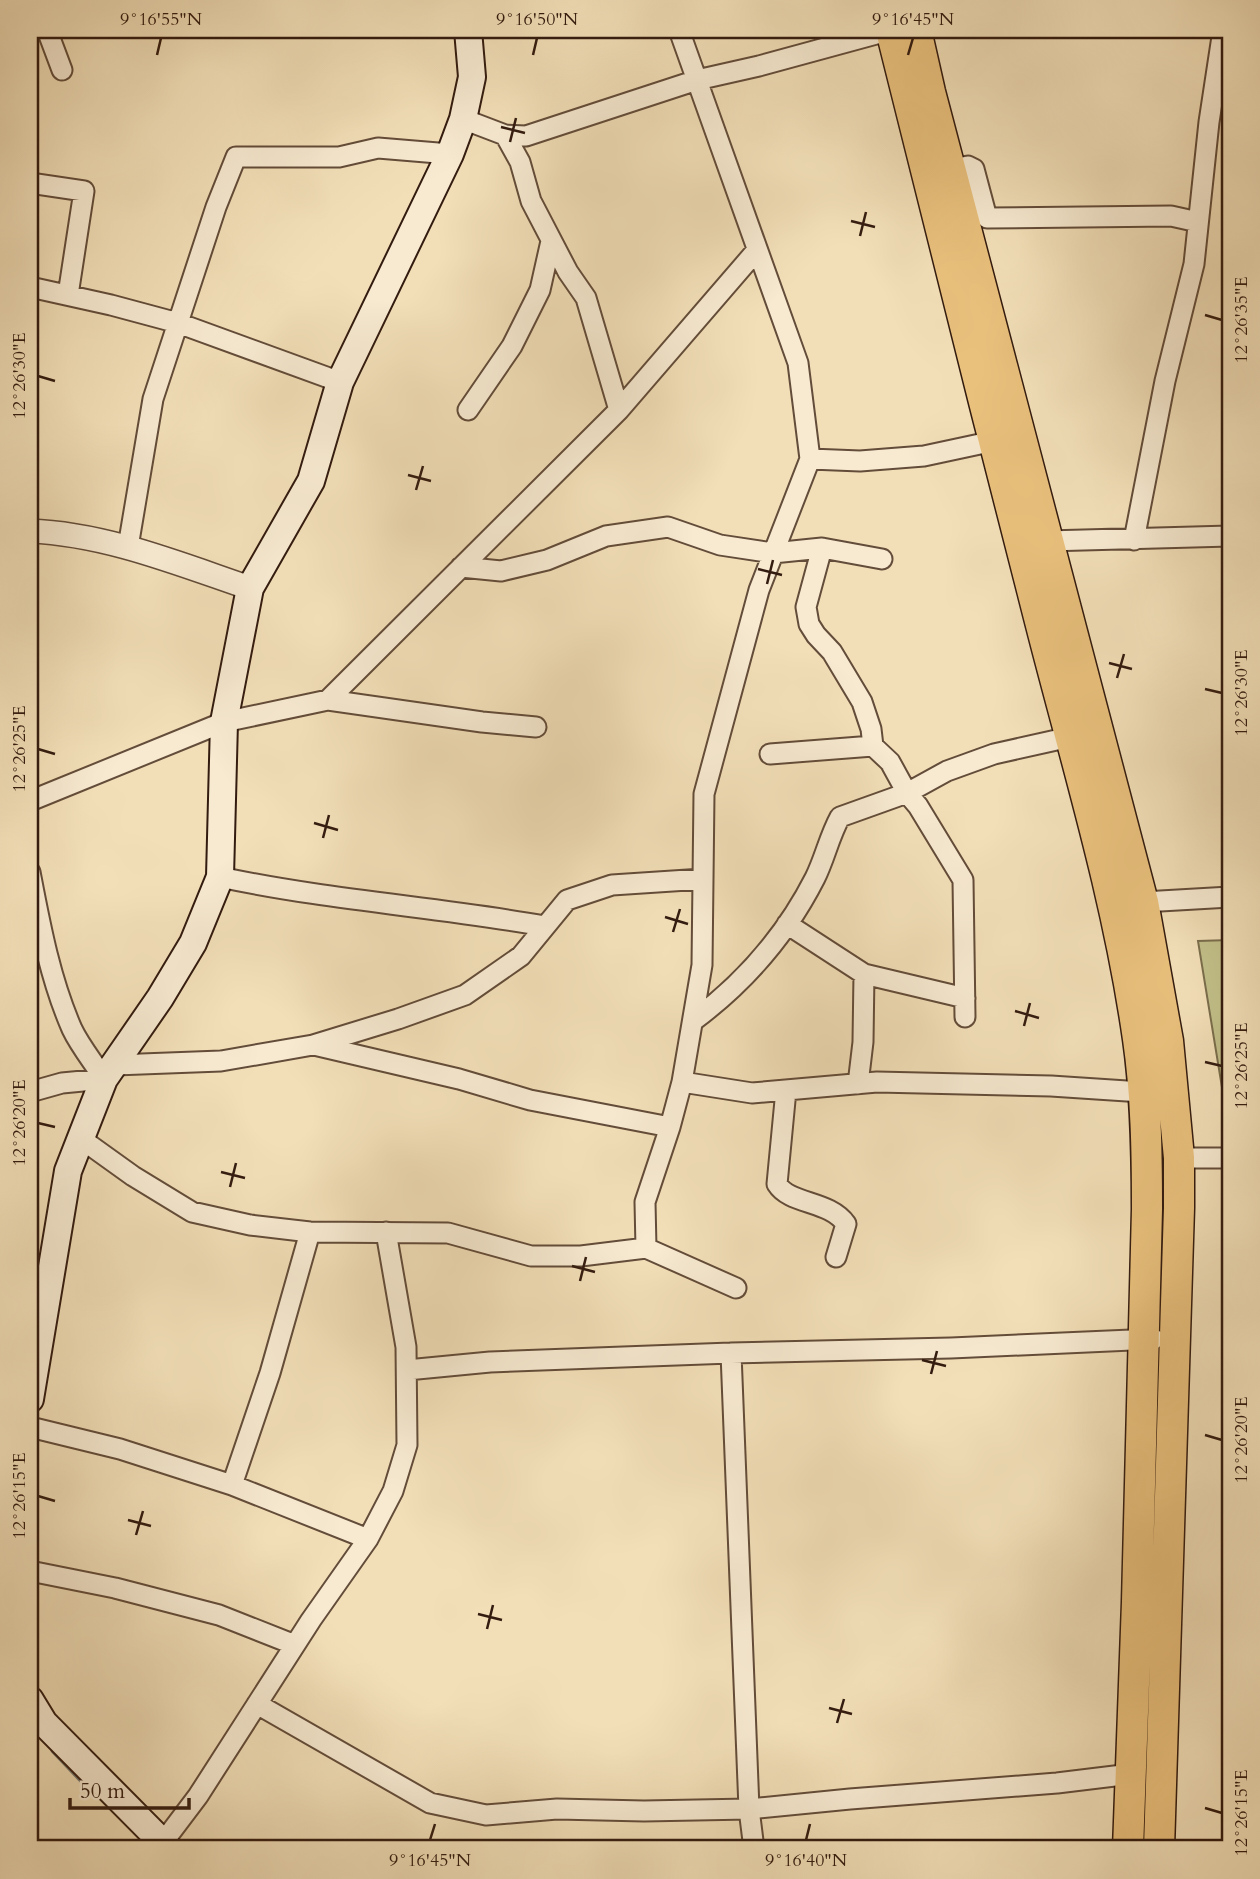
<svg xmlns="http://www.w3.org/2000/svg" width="1260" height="1879" viewBox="0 0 1260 1879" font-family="Cardo,serif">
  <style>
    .green { fill: #c2c08a; stroke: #7a6e4c; stroke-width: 2 }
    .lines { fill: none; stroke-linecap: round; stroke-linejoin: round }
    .stream { stroke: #747a76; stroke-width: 4.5 }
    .minor-casing { stroke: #634c39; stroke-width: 23 }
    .tertiary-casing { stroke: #634c39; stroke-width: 26 }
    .secondary-casing { stroke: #331b0f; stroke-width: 30 }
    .primary-casing { stroke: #331b0f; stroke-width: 33 }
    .minor { stroke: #f7ead1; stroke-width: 19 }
    .tertiary { stroke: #f7ead1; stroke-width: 23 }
    .secondary { stroke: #f7ead1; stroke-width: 26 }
    .primary { stroke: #e9c07c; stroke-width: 30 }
    .ticks { fill: none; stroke: #331b0f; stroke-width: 2.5 }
    .neatline { fill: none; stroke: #331b0f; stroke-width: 2.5 }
    .ticks-label { font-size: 18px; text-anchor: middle; fill: #331b0f }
  </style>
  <rect width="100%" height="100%" fill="#f2dfb8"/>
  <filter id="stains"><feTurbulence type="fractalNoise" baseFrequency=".00286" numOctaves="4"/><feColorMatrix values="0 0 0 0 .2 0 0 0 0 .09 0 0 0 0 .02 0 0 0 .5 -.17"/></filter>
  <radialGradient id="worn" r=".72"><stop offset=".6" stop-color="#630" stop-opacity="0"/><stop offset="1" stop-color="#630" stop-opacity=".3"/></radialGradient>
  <!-- green -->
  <path class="green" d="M 1230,940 L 1230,1118 L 1227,1118 L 1198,941 Z"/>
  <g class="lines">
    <!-- stream -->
    <path class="stream" d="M 53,1751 L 91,1791"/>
    <defs>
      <path id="minor" d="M 47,30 L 62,70
        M 679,30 L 798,363 L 810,459 L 759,590 L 704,794 L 702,965 L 682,1082 L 670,1127 L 645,1202 L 646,1248 L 736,1288
        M 463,119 L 505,135 L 526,136 L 697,80 L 759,66 L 891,30
        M 505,135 L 520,162 L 531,201 L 568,272 L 586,298 L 619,410
        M 951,169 L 968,166 L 974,169 L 987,218 L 1171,216 L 1198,222
        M 30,183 L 84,191 L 68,295
        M 30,287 L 111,305 L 178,323 L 340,382
        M 468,410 L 512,346 L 540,290 L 551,241
        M 810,459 L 860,461 L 924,456 L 994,441
        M 1134,540 L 1165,381 L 1194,264 L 1209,122 L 1223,30
        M 1047,541 L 1230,536
        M 128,547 L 153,399 L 216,207 L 236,157 L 339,157 L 378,148 L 450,154
        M 822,548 L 806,607 L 809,624 L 816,635 L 832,652 L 862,702 L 871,729 L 873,746
        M 461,567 L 501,571 L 547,560 L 606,536 L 668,527 L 720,545 L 773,553 L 822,548 L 882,559
        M 328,700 L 482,722 L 536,727
        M 770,754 L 873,746 L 890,762 L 907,793 L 918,806 L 963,880 L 965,1017
        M 30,801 L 224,722 L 328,700 L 619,410 L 757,250
        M 30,872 C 40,924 50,979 72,1029 C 80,1046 94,1063 104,1079 L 62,1083 L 30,1092
        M 220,877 C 327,900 437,907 545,926
        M 1143,902 L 1230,897
        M 787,924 L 864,974 L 965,998
        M 693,1021 C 744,983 786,935 815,878 C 825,858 829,837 840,817 L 907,793 L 947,771 L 994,754 L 1070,737
        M 314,1045 L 459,1079 L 530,1100 L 670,1127
        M 115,1065 L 221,1061 L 313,1045 L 398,1019 L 465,995 L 521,956 L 567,900 L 612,885 L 703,879
        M 682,1082 L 752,1093 L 877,1082 L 1051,1086 L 1142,1092
        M 858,1084 L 863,1042 L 864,974
        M 786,1090 L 777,1184 C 790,1205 829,1200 846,1224 L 836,1257
        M 80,1138 L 133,1176 L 192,1212 L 250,1225 L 310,1232 L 448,1233 L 531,1256 L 581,1256 L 646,1248
        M 1179,1158 L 1230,1158
        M 731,1353 L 749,1809 L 754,1849
        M 407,1370 L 490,1362 L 731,1353 L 951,1348 L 1154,1339
        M 30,1427 L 120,1449 L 232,1485 L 368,1539
        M 232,1485 L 270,1373 L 310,1232
        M 30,1571 L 115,1588 L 219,1615 L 295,1645
        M 257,1704 L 430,1803 L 486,1815 L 557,1809 L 644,1811 L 749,1809 L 850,1799 L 1057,1783 L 1131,1774
        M 158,1849 L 198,1796 L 311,1620 L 368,1539 L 393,1491 L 407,1445 L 406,1347 L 386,1232"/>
      <path id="tertiary" d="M 30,531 C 106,534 179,564 250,588"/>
      <path id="secondary" d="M 30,1399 L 68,1171 L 104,1079 L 160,998 L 193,943 L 220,877 L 224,722 L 250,588 L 311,481 L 340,382 L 450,154 L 463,119 L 472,77 L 468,30
        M 30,1700 L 44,1723 L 169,1849"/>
      <path id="primary" d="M 891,30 C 940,228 990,427 1041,625 C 1076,762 1118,898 1138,1039 C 1146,1094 1147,1152 1147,1209 L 1137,1602 L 1128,1849
        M 916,30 L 930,92 L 1143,902 L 1168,1041 L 1179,1158 L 1179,1208 L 1159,1849"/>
    </defs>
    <!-- minor casing -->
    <use href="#minor" class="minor-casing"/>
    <!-- tertiary casing -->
    <use href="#tertiary" class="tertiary-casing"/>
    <!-- secondary casing -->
    <use href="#secondary" class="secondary-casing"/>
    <!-- primary casing -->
    <use href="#primary" class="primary-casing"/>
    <!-- minor -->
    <use href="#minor" class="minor"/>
    <!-- tertiary -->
    <use href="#tertiary" class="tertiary"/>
    <!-- secondary -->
    <use href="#secondary" class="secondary"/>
    <!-- primary -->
    <use href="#primary" class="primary"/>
  </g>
  <!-- ticks -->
  <path class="ticks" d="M 157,55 L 161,38M 533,55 L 537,38M 908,55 L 913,38M 501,127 L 525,133M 510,142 L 516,118M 851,221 L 875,227M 860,236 L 866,212M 1205,315 L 1222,320M 38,376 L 55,381M 408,475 L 431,481M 416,490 L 423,466M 758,569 L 782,575M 767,584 L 773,560M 1109,663 L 1132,669M 1117,678 L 1124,654M 1205,689 L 1222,693M 38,749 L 55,754M 314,823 L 338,830M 323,838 L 329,815M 665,917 L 688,924M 673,932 L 680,909M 1015,1011 L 1039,1018M 1024,1026 L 1030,1003M 1205,1062 L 1222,1066M 38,1123 L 55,1127M 221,1172 L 245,1178M 230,1187 L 236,1163M 572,1266 L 595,1272M 580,1281 L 586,1257M 922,1360 L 946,1366M 931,1374 L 937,1351M 1205,1435 L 1222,1440M 38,1496 L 55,1501M 128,1520 L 151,1526M 136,1535 L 143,1511M 478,1614 L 502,1620M 487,1629 L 493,1605M 829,1708 L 852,1714M 837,1723 L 844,1699M 1205,1808 L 1222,1813M 430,1840 L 435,1824M 806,1840 L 810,1824"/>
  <!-- margin -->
  <rect width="1260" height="1879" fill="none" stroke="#f2dfb8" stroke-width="77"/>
  <!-- scale -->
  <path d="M70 1798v10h119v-10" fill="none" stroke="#331b0f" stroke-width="3.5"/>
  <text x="80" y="1798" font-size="21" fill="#331b0f" stroke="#f7ead1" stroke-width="5" paint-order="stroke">50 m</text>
  <rect x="38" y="38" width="1184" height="1802" class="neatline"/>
  <g class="ticks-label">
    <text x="161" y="25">9°16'55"N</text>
    <text x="537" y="25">9°16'50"N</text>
    <text x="913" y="25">9°16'45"N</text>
    <text transform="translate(1241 320) rotate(-90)" y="6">12°26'35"E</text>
    <text transform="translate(19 376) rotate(-90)" y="6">12°26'30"E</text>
    <text transform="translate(1241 693) rotate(-90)" y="6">12°26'30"E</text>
    <text transform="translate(19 749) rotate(-90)" y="6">12°26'25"E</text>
    <text transform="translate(1241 1066) rotate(-90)" y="6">12°26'25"E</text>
    <text transform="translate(19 1123) rotate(-90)" y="6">12°26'20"E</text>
    <text transform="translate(1241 1440) rotate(-90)" y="6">12°26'20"E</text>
    <text transform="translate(19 1496) rotate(-90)" y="6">12°26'15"E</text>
    <text transform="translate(1241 1813) rotate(-90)" y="6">12°26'15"E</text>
    <text x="430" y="1866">9°16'45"N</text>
    <text x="806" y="1866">9°16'40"N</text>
  </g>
  <rect width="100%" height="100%" filter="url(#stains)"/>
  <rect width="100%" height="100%" fill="url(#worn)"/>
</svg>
